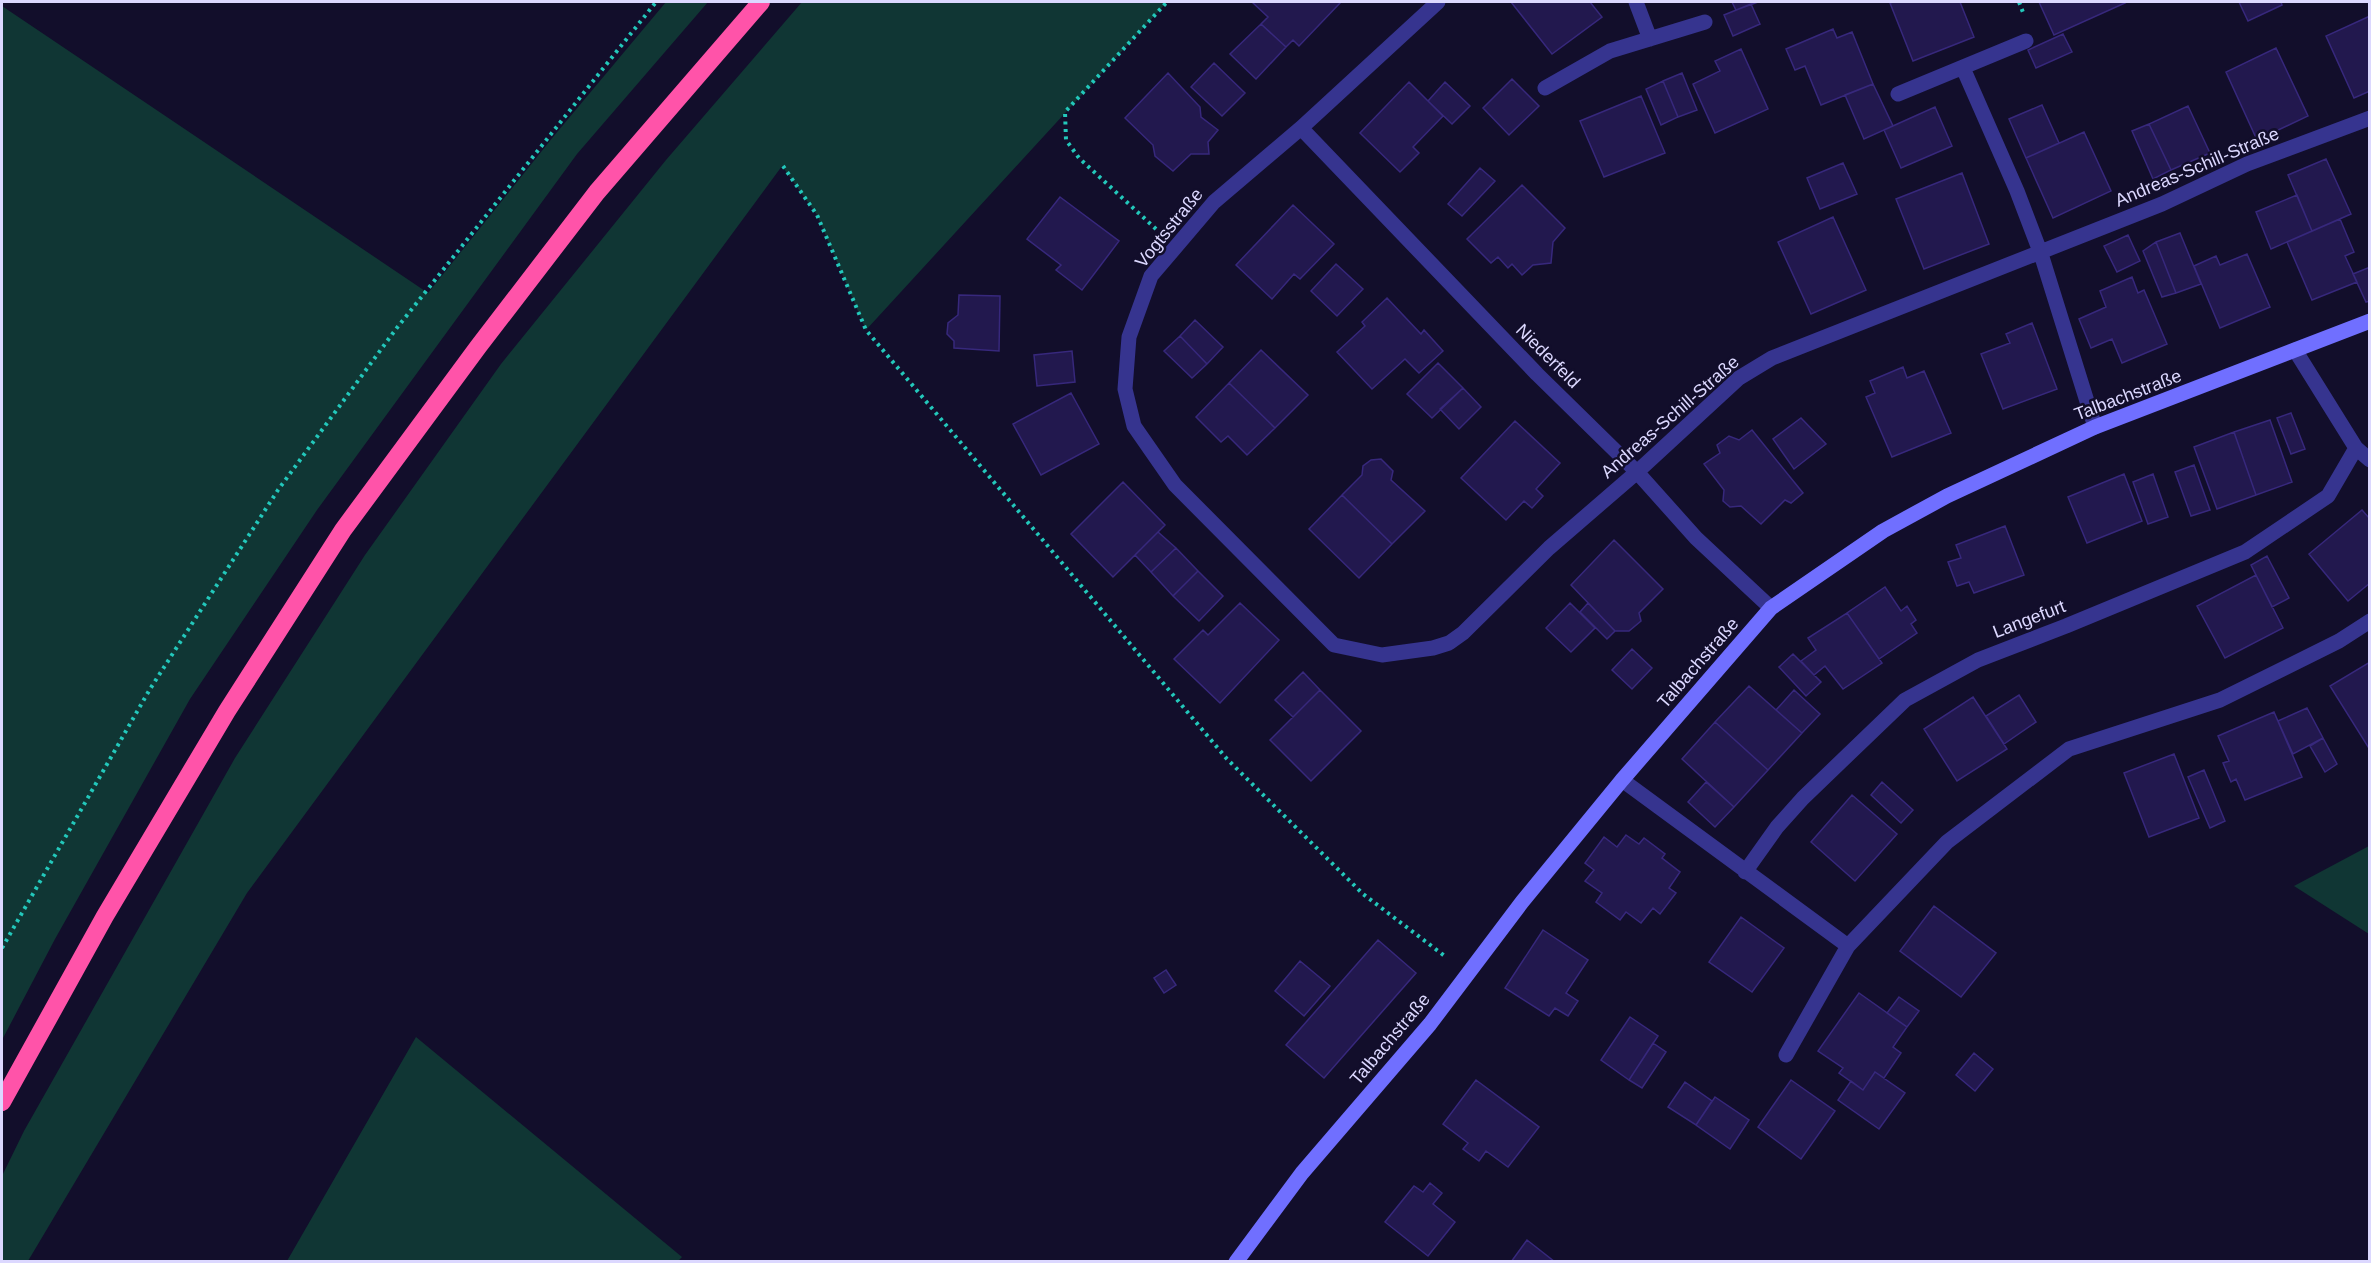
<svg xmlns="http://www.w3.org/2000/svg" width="2371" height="1263" viewBox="0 0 2371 1263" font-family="Arial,sans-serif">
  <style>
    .green { fill: #103634 }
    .building { fill: #22184e; stroke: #37287c; stroke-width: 1.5 }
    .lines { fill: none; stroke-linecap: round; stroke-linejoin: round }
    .path { stroke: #23c8bb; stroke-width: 4; stroke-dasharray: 3 4.5; stroke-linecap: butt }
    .lane { stroke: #36348f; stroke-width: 15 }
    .street { stroke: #36348f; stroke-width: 15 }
    .secondary { stroke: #706fff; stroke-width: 15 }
    .highway { stroke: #ff53a9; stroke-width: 18 }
    .labels { text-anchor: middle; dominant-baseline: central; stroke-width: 5; stroke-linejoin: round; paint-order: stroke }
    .street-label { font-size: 18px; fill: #dcd8ff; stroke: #120e2b }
  </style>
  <rect width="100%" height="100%" fill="#120e2b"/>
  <!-- green -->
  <path class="green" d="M 666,2 L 708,2 L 577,154 L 317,510 L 190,699 L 55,939 L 2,1040 L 2,6 L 428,293 L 553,137 Z
    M 802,2 L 1167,2 L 866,330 L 817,215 L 782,166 L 247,893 L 28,1261 L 2,1261 L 2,1176 L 24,1131 L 235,758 L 365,555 L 501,364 L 666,160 Z
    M 2369,846 L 2369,845 L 2369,934 L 2294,886 Z
    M 416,1037 L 682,1257 L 677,1262 L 287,1261 Z"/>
  <!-- building -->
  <path class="building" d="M 1252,2 L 1341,2 L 1299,46 L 1293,40 L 1286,47 L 1261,24 L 1268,17 Z
    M 1511,2 L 1590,2 L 1602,17 L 1552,54 Z
    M 1732,2 L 1758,2 L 1736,10 Z
    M 1893,2 L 1960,2 L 1974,37 L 1913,61 L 1890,3 Z
    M 2039,2 L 2124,2 L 2125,3 L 2054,35 Z
    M 2239,2 L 2281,2 L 2282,5 L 2248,21 Z
    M 1751,4 L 1760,24 L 1733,36 L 1724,15 Z
    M 2370,16 L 2370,91 L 2354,98 L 2326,36 Z
    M 1261,24 L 1286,47 L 1256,79 L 1230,54 Z
    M 1833,29 L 1837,38 L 1852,32 L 1873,84 L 1821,105 L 1805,66 L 1795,70 L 1786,49 Z
    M 2063,34 L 2072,52 L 2036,68 L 2028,50 Z
    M 2276,48 L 2308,116 L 2257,140 L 2226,72 Z
    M 1741,49 L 1768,109 L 1715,133 L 1693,84 L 1720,71 L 1715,61 Z
    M 1214,63 L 1245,93 L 1222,116 L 1191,87 Z
    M 1168,73 L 1200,107 L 1201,117 L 1218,130 L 1208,142 L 1209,154 L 1191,154 L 1173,171 L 1155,156 L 1153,145 L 1125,118 Z
    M 1682,73 L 1697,110 L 1678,117 L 1663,81 Z
    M 1512,79 L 1539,106 L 1509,135 L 1483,108 Z
    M 1663,81 L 1678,117 L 1661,125 L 1646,89 Z
    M 1409,82 L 1443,116 L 1413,147 L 1419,153 L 1400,172 L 1360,133 Z
    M 1445,82 L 1470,106 L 1452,124 L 1428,101 Z
    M 1873,84 L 1893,126 L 1864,139 L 1845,95 Z
    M 1641,96 L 1665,153 L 1604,177 L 1580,121 Z
    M 2042,105 L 2059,143 L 2026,158 L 2009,119 Z
    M 2188,106 L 2210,153 L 2171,170 L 2149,124 Z
    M 1935,107 L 1952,146 L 1901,168 L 1884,130 Z
    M 2149,124 L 2171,170 L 2153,179 L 2132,131 Z
    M 2084,132 L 2111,191 L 2053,218 L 2026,158 Z
    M 2326,159 L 2351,214 L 2312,231 L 2288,175 Z
    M 1843,163 L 1857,194 L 1820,209 L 1807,178 Z
    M 1480,168 L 1495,181 L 1462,216 L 1448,204 Z
    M 1962,173 L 1989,244 L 1924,269 L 1896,199 Z
    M 1522,185 L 1565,228 L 1553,242 L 1551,263 L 1533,265 L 1522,275 L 1512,264 L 1508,268 L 1498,257 L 1491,263 L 1467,239 Z
    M 2297,195 L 2312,231 L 2271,249 L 2256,212 Z
    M 1060,197 L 1119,241 L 1082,290 L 1056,270 L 1061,265 L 1027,239 Z
    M 1293,205 L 1334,244 L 1300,279 L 1294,274 L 1272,299 L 1236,265 Z
    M 1833,217 L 1866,290 L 1811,314 L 1778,242 Z
    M 2340,219 L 2354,252 L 2345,256 L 2357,282 L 2312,300 L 2287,242 Z
    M 2180,233 L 2201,284 L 2176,293 L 2156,242 Z
    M 2128,235 L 2140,261 L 2117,272 L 2104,246 Z
    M 2156,242 L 2176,293 L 2162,297 L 2143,251 Z
    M 2247,254 L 2270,307 L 2220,328 L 2194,266 L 2216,256 L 2220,265 Z
    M 1336,264 L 1363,289 L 1337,316 L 1311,291 Z
    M 2370,267 L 2370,301 L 2366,302 L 2353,274 Z
    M 2132,277 L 2138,293 L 2144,290 L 2167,344 L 2122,363 L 2112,339 L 2091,348 L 2079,319 L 2106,307 L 2100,291 Z
    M 959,295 L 1000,296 L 999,351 L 954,348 L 954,341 L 947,334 L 948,323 L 958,315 Z
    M 1387,298 L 1421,334 L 1424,330 L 1443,351 L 1419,373 L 1405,359 L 1372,389 L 1337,352 L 1365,326 L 1362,322 Z
    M 1195,320 L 1223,347 L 1207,364 L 1180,336 Z
    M 2032,323 L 2057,389 L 2003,409 L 1981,354 L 2010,343 L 2006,334 Z
    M 1180,336 L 1207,364 L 1192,378 L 1164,351 Z
    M 1261,350 L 1308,395 L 1275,428 L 1229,383 Z
    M 1072,351 L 1075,382 L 1037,386 L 1034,355 Z
    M 1438,363 L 1463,388 L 1432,418 L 1407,394 Z
    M 1903,367 L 1907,378 L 1924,371 L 1951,433 L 1892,457 L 1866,397 L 1875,393 L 1870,381 Z
    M 1229,383 L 1275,428 L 1247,455 L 1228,436 L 1221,442 L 1196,417 Z
    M 1463,388 L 1481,407 L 1459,429 L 1440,409 Z
    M 1071,393 L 1099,444 L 1041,475 L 1013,424 Z
    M 2291,413 L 2305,449 L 2291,454 L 2277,418 Z
    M 1801,418 L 1826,444 L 1794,469 L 1773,439 Z
    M 2270,420 L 2292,482 L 2256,495 L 2234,432 Z
    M 1515,421 L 1560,463 L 1536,489 L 1543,496 L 1532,508 L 1524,501 L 1506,520 L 1461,478 Z
    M 1752,430 L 1803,493 L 1791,503 L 1785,500 L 1761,524 L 1741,506 L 1730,507 L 1723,501 L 1724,490 L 1704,464 L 1720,453 L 1717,445 L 1729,436 L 1739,440 Z
    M 2234,432 L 2256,495 L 2217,509 L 2194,447 Z
    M 1381,459 L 1393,471 L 1391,480 L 1425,511 L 1392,544 L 1342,495 L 1362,475 L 1363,466 L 1371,460 Z
    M 2194,465 L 2210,510 L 2191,516 L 2175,472 Z
    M 2124,474 L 2142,521 L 2087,543 L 2068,497 Z
    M 2153,474 L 2168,517 L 2148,524 L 2133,482 Z
    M 1123,482 L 1165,525 L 1113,577 L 1071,534 Z
    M 1342,495 L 1392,544 L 1359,578 L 1309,529 Z
    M 2362,510 L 2370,519 L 2370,583 L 2348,601 L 2309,554 Z
    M 2005,526 L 2024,575 L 1974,593 L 1969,582 L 1957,586 L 1948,562 L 1961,558 L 1956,545 Z
    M 1158,532 L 1176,548 L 1151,572 L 1135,555 Z
    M 1614,540 L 1663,589 L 1639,613 L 1641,621 L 1629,631 L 1615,631 L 1571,585 Z
    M 1176,548 L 1198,571 L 1173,596 L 1151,572 Z
    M 2267,556 L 2289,598 L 2272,607 L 2251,565 Z
    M 1198,571 L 1223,596 L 1199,621 L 1173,596 Z
    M 2256,575 L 2283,628 L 2225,658 L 2197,606 Z
    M 1885,587 L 1901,611 L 1907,606 L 1916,620 L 1911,624 L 1917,633 L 1879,659 L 1847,613 Z
    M 1240,603 L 1279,640 L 1220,703 L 1174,659 L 1203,630 L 1208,635 Z
    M 1570,603 L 1595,628 L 1571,652 L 1546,628 Z
    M 1588,603 L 1615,631 L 1607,639 L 1580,612 Z
    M 1847,613 L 1882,663 L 1843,689 L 1825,666 L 1814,675 L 1801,661 L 1816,650 L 1808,638 Z
    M 1632,649 L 1652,668 L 1632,689 L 1612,670 Z
    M 1793,654 L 1821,682 L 1806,696 L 1779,667 Z
    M 2370,662 L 2370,750 L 2330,686 Z
    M 1303,672 L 1320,690 L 1293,717 L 1275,700 Z
    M 1749,686 L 1802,733 L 1768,770 L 1715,722 Z
    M 1320,690 L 1361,731 L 1311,781 L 1270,740 Z
    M 1794,690 L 1820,714 L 1802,733 L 1776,710 Z
    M 2019,695 L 2036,722 L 2004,744 L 1986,716 Z
    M 1973,697 L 2007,749 L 1957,781 L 1924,729 Z
    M 2307,708 L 2323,738 L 2293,754 L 2278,721 Z
    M 2274,712 L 2302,777 L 2245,800 L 2236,779 L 2231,782 L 2223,763 L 2229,761 L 2218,736 Z
    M 1715,722 L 1768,770 L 1734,807 L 1682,759 Z
    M 2323,738 L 2337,764 L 2325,772 L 2310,746 Z
    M 2174,754 L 2199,818 L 2149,837 L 2124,773 Z
    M 2204,770 L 2225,821 L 2210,828 L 2188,777 Z
    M 1706,782 L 1734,807 L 1715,827 L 1688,802 Z
    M 1882,782 L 1913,810 L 1901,823 L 1871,795 Z
    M 1852,795 L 1897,834 L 1855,881 L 1811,842 Z
    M 1626,835 L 1639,844 L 1644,838 L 1665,854 L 1662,858 L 1680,872 L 1669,888 L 1676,893 L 1660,914 L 1653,908 L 1641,923 L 1626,912 L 1620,920 L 1596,902 L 1602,893 L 1585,881 L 1594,870 L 1585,863 L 1604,837 L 1617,847 Z
    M 1934,906 L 1996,953 L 1961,997 L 1900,951 Z
    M 1741,917 L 1784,948 L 1752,992 L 1709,962 Z
    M 1543,930 L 1588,960 L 1566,993 L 1578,1001 L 1568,1016 L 1555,1008 L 1549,1016 L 1505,988 Z
    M 1378,940 L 1416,973 L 1324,1078 L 1286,1045 Z
    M 1300,961 L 1330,986 L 1304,1016 L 1275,991 Z
    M 1166,970 L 1176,985 L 1164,993 L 1154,978 Z
    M 1859,993 L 1907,1027 L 1893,1047 L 1901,1053 L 1884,1078 L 1875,1072 L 1863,1090 L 1839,1073 L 1843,1068 L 1818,1051 Z
    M 1899,997 L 1919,1011 L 1907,1027 L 1887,1013 Z
    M 1630,1017 L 1658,1036 L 1629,1080 L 1601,1060 Z
    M 1653,1043 L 1666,1052 L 1642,1088 L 1629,1080 Z
    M 1974,1053 L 1993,1069 L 1975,1091 L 1956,1075 Z
    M 1875,1072 L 1905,1093 L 1879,1129 L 1838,1100 L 1851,1081 L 1863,1090 Z
    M 1476,1080 L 1539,1127 L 1508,1167 L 1486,1151 L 1479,1161 L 1463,1149 L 1468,1143 L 1443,1124 Z
    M 1791,1080 L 1835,1111 L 1801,1159 L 1758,1127 Z
    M 1685,1082 L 1712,1101 L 1696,1125 L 1668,1107 Z
    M 1715,1097 L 1749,1120 L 1730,1149 L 1696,1125 Z
    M 1430,1183 L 1442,1193 L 1433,1204 L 1455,1222 L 1428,1256 L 1385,1222 L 1414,1186 L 1423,1192 Z
    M 1527,1240 L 1555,1262 L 1511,1262 Z"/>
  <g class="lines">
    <!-- path -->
    <path class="path" d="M 2019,2 L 2024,15
      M 783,166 L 817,215 L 866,330 L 1227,759 L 1363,894 L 1446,957
      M 1156,229 L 1079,158 L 1066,140 L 1065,112 L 1167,2
      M 2,948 L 150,689 L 278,490 L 396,329 L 656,2"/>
    <!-- lane -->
    <path class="lane" d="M 1636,2 L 1650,39
      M 1545,88 L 1610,51 L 1705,22"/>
    <!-- street -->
    <path class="street" d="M 1438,2 L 1301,128 L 1214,202 L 1151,276 L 1129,337 L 1125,389 L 1134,426 L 1175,485 L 1334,645 L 1382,655 L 1433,648 L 1449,643 L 1463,633 L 1549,548 L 1637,472 L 1739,378 L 1772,358 L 2162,204 L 2247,164 L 2370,118
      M 1963,68 L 2017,191 L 2041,254 L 2095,427
      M 1898,94 L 2026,41
      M 1301,128 L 1537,374 L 1637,472 L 1696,538 L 1771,608
      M 2295,350 L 2356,448 L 2370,460
      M 1622,780 L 1848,946 L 1786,1055
      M 1745,872 L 1777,827 L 1803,798 L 1905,700 L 1978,660 L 2066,626 L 2245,552 L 2328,496 L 2356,448
      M 1848,946 L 1947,842 L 2069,749 L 2220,700 L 2339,641 L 2370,621"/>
    <!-- secondary -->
    <path class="secondary" d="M 1236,1262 L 1302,1173 L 1430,1024 L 1522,902 L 1622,780 L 1771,608 L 1883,531 L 1947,496 L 2095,427 L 2370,321"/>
    <!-- highway -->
    <path class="highway" d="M 2,1102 L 105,916 L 227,711 L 343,530 L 478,347 L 597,192 L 761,2"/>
  </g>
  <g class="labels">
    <!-- street labels -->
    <g class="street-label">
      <text transform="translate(2197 167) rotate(-23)">Andreas-Schill-Straße</text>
      <text transform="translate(1169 228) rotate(-51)">Vogtsstraße</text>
      <text transform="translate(1548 356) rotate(45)">Niederfeld</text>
      <text transform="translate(2128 395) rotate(-21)">Talbachstraße</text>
      <text transform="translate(1670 417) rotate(-41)">Andreas-Schill-Straße</text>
      <text transform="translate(2029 619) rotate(-21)">Langefurt</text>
      <text transform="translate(1698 663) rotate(-49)">Talbachstraße</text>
      <text transform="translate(1390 1039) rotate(-50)">Talbachstraße</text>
    </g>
  </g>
  <!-- border -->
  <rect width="2371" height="1263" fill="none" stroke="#dcd8ff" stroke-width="6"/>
</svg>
